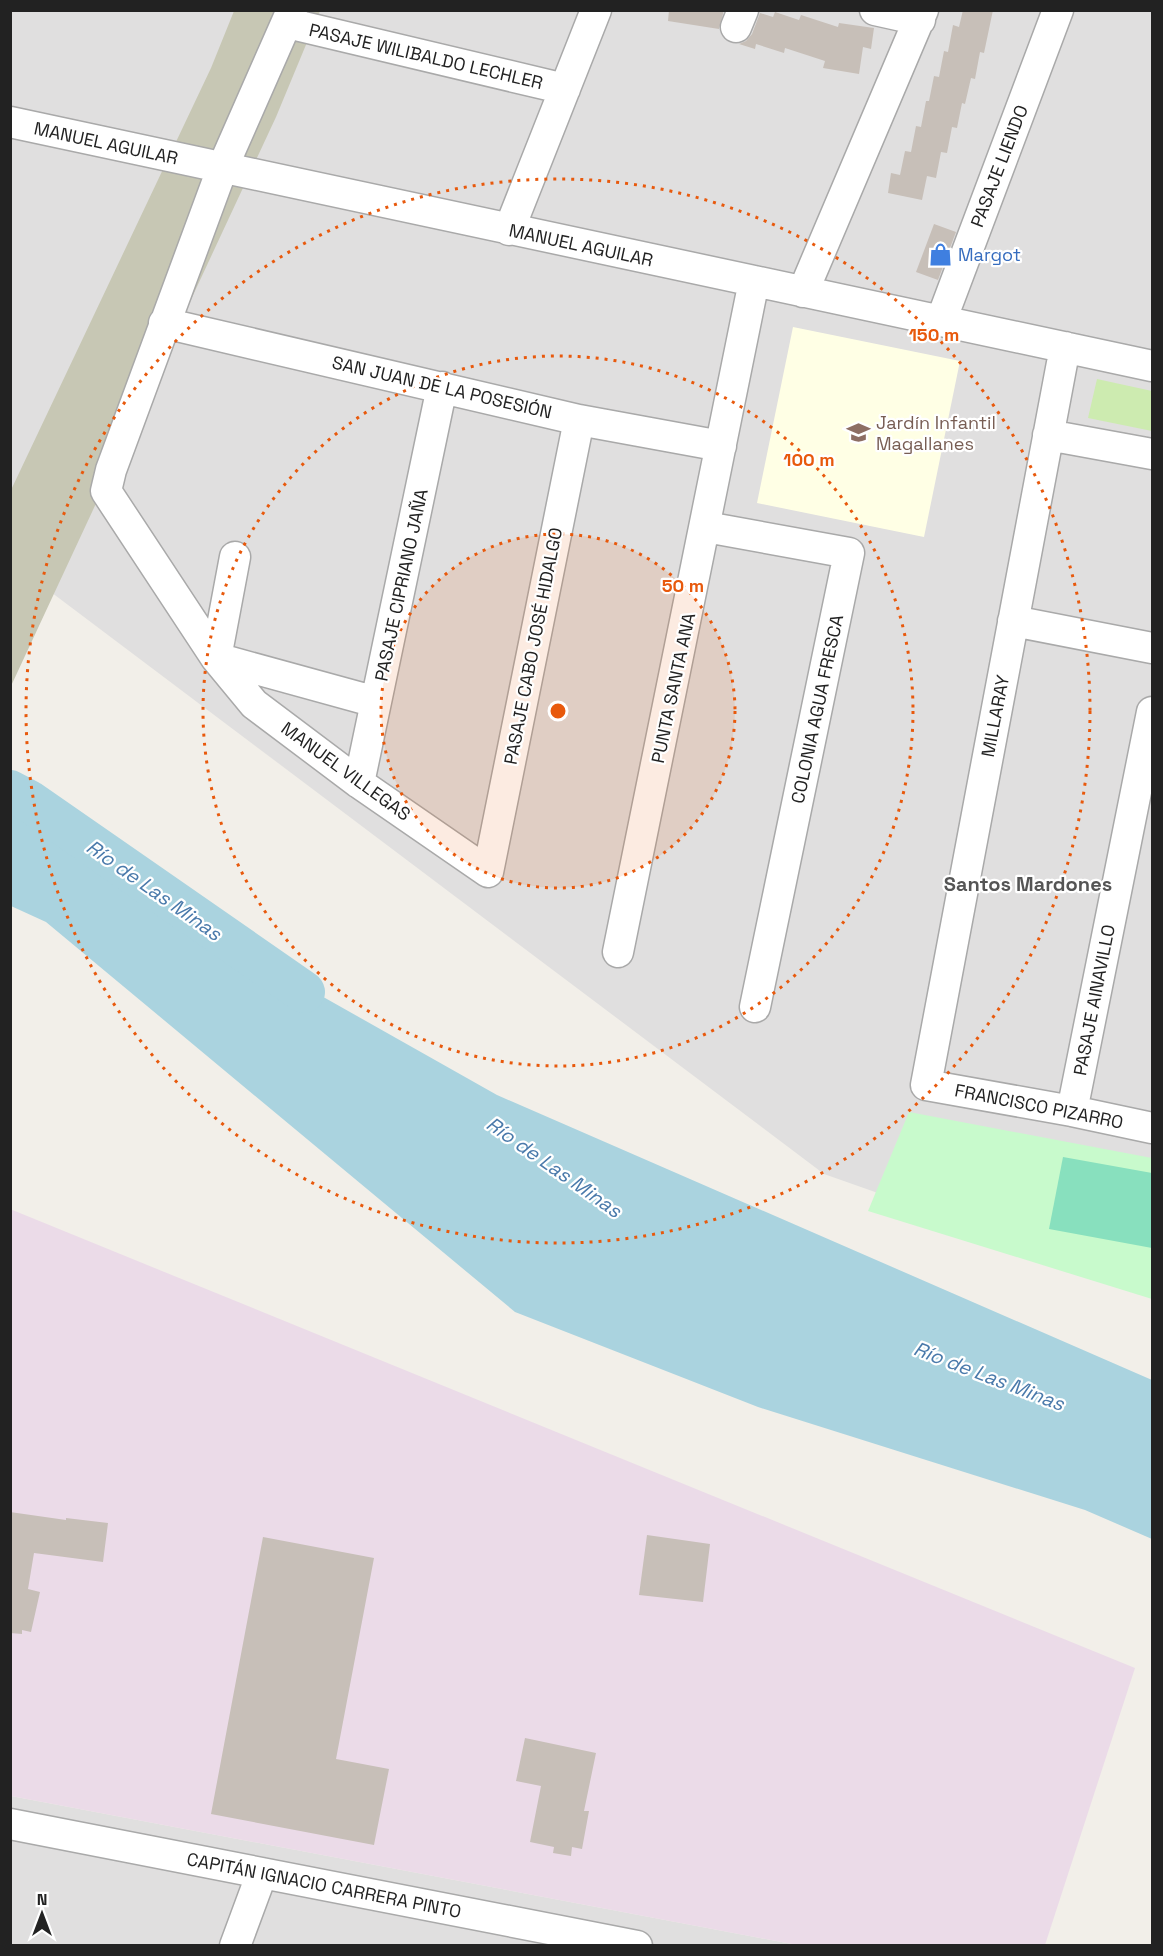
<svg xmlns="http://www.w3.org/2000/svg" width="1163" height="1956" viewBox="0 0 1163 1956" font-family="'Space Grotesk',sans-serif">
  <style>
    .residential { fill: #e0dfdf }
    .industrial { fill: #ebdbe8 }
    .education { fill: #ffffe5 }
    .construction { fill: #c7c7b4 }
    .grass { fill: #cdebb0 }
    .park { fill: #c8facc }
    .pitch { fill: #88e0be }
    .water { fill: #aad3df }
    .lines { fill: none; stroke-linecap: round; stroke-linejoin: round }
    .river { stroke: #aad3df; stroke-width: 42 }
    .building { fill: #c7bfb8 }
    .minor-casing { stroke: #a9a9a9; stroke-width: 33 }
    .minor { stroke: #fff; stroke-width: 30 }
    .ring { fill: none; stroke: #e8590c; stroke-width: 3; stroke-dasharray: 3 6 }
    .labels { text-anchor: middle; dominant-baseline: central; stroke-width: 4.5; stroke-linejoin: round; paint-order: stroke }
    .street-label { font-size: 18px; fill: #222; stroke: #fff }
    .shop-label { font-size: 18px; fill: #366cbe; stroke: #fff; text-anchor: start }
    .education-label { font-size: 18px; fill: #785e54; stroke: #fff; text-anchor: start }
    .neighbourhood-label { font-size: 20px; font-weight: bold; fill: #555; stroke: #fff }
    .water-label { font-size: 20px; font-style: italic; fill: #4a7aab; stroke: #fff }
    .centre { fill: #e8590c; stroke: #fff; stroke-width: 3 }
    .ring-label { font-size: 18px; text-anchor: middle; font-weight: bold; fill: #e8590c; stroke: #fff; stroke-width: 4.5; stroke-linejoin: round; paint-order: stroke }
  </style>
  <rect width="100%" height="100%" fill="#f2efe9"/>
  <!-- residential -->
  <path class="residential" d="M 10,11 L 1152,11 L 1152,1290 L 824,1174 L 11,562 Z
    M 11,1796 L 797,1945 L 11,1945 Z"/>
  <!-- industrial -->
  <path class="industrial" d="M 10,1209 L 1135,1668 L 1045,1945 L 797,1945 L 11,1796 Z"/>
  <!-- education -->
  <path class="education" d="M 793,327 L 960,361 L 924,537 L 757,503 Z"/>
  <!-- construction -->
  <path class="construction" d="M 234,11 L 320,11 L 276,117 L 11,686 L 11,490 L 211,68 Z"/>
  <!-- grass -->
  <path class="grass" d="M 1097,379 L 1152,391 L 1152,431 L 1088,418 Z"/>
  <!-- park -->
  <path class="park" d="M 909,1112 L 1152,1158 L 1152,1299 L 868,1211 Z"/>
  <!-- pitch -->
  <path class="pitch" d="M 1063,1157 L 1152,1173 L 1152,1248 L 1049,1229 Z"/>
  <!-- water -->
  <path class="water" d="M 11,794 L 256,959 L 497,1095 L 1152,1380 L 1152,1539 L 1085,1510 L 758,1407 L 515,1312 L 46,922 L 11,906 Z"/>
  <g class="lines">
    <!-- river -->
    <path class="river" d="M 10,791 L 29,801 L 304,992"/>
  </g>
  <!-- building -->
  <path class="building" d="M 669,10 L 724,10 L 719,29 L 668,21 Z
    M 963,10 L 993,10 L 984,53 L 980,52 L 975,79 L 971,78 L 965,104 L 962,103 L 957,128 L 952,127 L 947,153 L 941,152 L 936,178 L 927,176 L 922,200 L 888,193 L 891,173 L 900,175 L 905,151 L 911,152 L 916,126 L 921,127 L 926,101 L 929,101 L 934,76 L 939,77 L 944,51 L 948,52 L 953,25 L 959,27 Z
    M 775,12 L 799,20 L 801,15 L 838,27 L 839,23 L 874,28 L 871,49 L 863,47 L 859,74 L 823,68 L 825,61 L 785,48 L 784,53 L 756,44 L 755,49 L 739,44 L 746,41 L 752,34 L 760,13 L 773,17 Z
    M 934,224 L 956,232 L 938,280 L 916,272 Z
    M 10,1512 L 66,1520 L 66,1518 L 108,1523 L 103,1562 L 34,1553 L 28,1589 L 40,1592 L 31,1632 L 22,1630 L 22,1634 L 10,1633 Z
    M 647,1535 L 710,1544 L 703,1602 L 639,1595 Z
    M 263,1537 L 374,1558 L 336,1759 L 389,1769 L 374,1845 L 211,1814 Z
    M 525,1738 L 596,1753 L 584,1811 L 589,1811 L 582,1849 L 572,1847 L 571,1856 L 553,1853 L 554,1847 L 530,1842 L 541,1786 L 516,1781 Z"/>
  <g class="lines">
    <defs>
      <path id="minor" d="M 292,10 L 222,169 L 111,470 L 106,491 L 216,658 L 254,704 L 359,783 L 488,872 L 579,420
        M 875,10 L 920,20
        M 287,23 L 565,89
        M 736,27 L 743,10
        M 10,122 L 1152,366
        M 509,230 L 596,10
        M 803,292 L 923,10
        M 941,321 L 1058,10
        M 164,323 L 579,420 L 721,446
        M 1065,347 L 926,1085 L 1072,1111 L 1152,1128
        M 1048,435 L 1152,454
        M 706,527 L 849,553 L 755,1007
        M 235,557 L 216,658 L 376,702
        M 1013,621 L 1152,648
        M 359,783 L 442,387
        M 618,952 L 754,281
        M 1072,1111 L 1152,712
        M 10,1824 L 637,1946
        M 235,1946 L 262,1873"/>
    </defs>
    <!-- minor casing -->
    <use href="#minor" class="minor-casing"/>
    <!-- minor -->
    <use href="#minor" class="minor"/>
  </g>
  <!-- distance rings -->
  <circle cx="558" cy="711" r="177" fill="#e8590c" fill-opacity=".12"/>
  <g class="ring">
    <circle cx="558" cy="711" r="177"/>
    <circle cx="558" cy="711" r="355"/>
    <circle cx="558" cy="711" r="532"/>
  </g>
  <!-- icons -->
  <defs>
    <symbol id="shop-bare" viewBox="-9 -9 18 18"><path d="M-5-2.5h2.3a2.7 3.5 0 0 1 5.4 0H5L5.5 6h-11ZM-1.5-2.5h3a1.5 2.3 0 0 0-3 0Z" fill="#3f7fe0" stroke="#fff" stroke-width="2.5" paint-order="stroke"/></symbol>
    <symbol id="school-bare" viewBox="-9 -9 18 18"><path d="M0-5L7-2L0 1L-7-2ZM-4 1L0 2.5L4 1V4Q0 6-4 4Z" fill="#8d6e63" stroke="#fff" stroke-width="2.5" paint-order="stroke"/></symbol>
  </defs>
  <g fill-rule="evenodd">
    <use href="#shop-bare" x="924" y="238" width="33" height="33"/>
    <use href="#school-bare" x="842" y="416" width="33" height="33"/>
  </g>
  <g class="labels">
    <!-- street labels -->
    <g class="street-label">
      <text transform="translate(426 56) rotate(13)">PASAJE WILIBALDO LECHLER</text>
      <text transform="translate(106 143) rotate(12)">MANUEL AGUILAR</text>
      <text transform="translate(999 166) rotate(-69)">PASAJE LIENDO</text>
      <text transform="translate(581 245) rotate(12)">MANUEL AGUILAR</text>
      <text transform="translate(442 387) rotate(13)">SAN JUAN DE LA POSESIÓN</text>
      <text transform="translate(401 585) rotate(-78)">PASAJE CIPRIANO JAÑA</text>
      <text transform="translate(533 646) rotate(-79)">PASAJE CABO JOSÉ HIDALGO</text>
      <text transform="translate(673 688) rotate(-78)">PUNTA SANTA ANA</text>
      <text transform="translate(817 709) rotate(-78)">COLONIA AGUA FRESCA</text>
      <text transform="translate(995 716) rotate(-79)">MILLARAY</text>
      <text transform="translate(346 771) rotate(36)">MANUEL VILLEGAS</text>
      <text transform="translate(1094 1000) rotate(-79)">PASAJE AINAVILLO</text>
      <text transform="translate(1039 1106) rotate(11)">FRANCISCO PIZARRO</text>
      <text transform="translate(324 1885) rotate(11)">CAPITÁN IGNACIO CARRERA PINTO</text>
    </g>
    <!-- shop labels -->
    <g class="shop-label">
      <text x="958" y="254">Margot</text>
    </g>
    <!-- education labels -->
    <g class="education-label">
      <text x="876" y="422">Jardín Infantil<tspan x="876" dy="21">Magallanes</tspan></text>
    </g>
    <!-- neighbourhood labels -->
    <g class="neighbourhood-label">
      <text x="1028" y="884">Santos Mardones</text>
    </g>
    <!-- water labels -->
    <g class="water-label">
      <text transform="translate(154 890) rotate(35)">Río de Las Minas</text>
      <text transform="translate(554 1167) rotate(35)">Río de Las Minas</text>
      <text transform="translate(989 1376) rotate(21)">Río de Las Minas</text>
    </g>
  </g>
  <circle cx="558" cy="711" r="9" class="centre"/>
  <g class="ring-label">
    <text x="934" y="341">150 m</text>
    <text x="809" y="466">100 m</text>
    <text x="683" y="592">50 m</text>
  </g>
  <!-- border -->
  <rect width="1163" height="1956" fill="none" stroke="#222222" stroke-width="24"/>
  <!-- north arrow -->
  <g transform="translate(42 1914)" stroke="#ffffff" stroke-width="4.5" paint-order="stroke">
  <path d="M0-4.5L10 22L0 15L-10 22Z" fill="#222222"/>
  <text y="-9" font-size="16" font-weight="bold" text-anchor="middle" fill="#222222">N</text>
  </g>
</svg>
